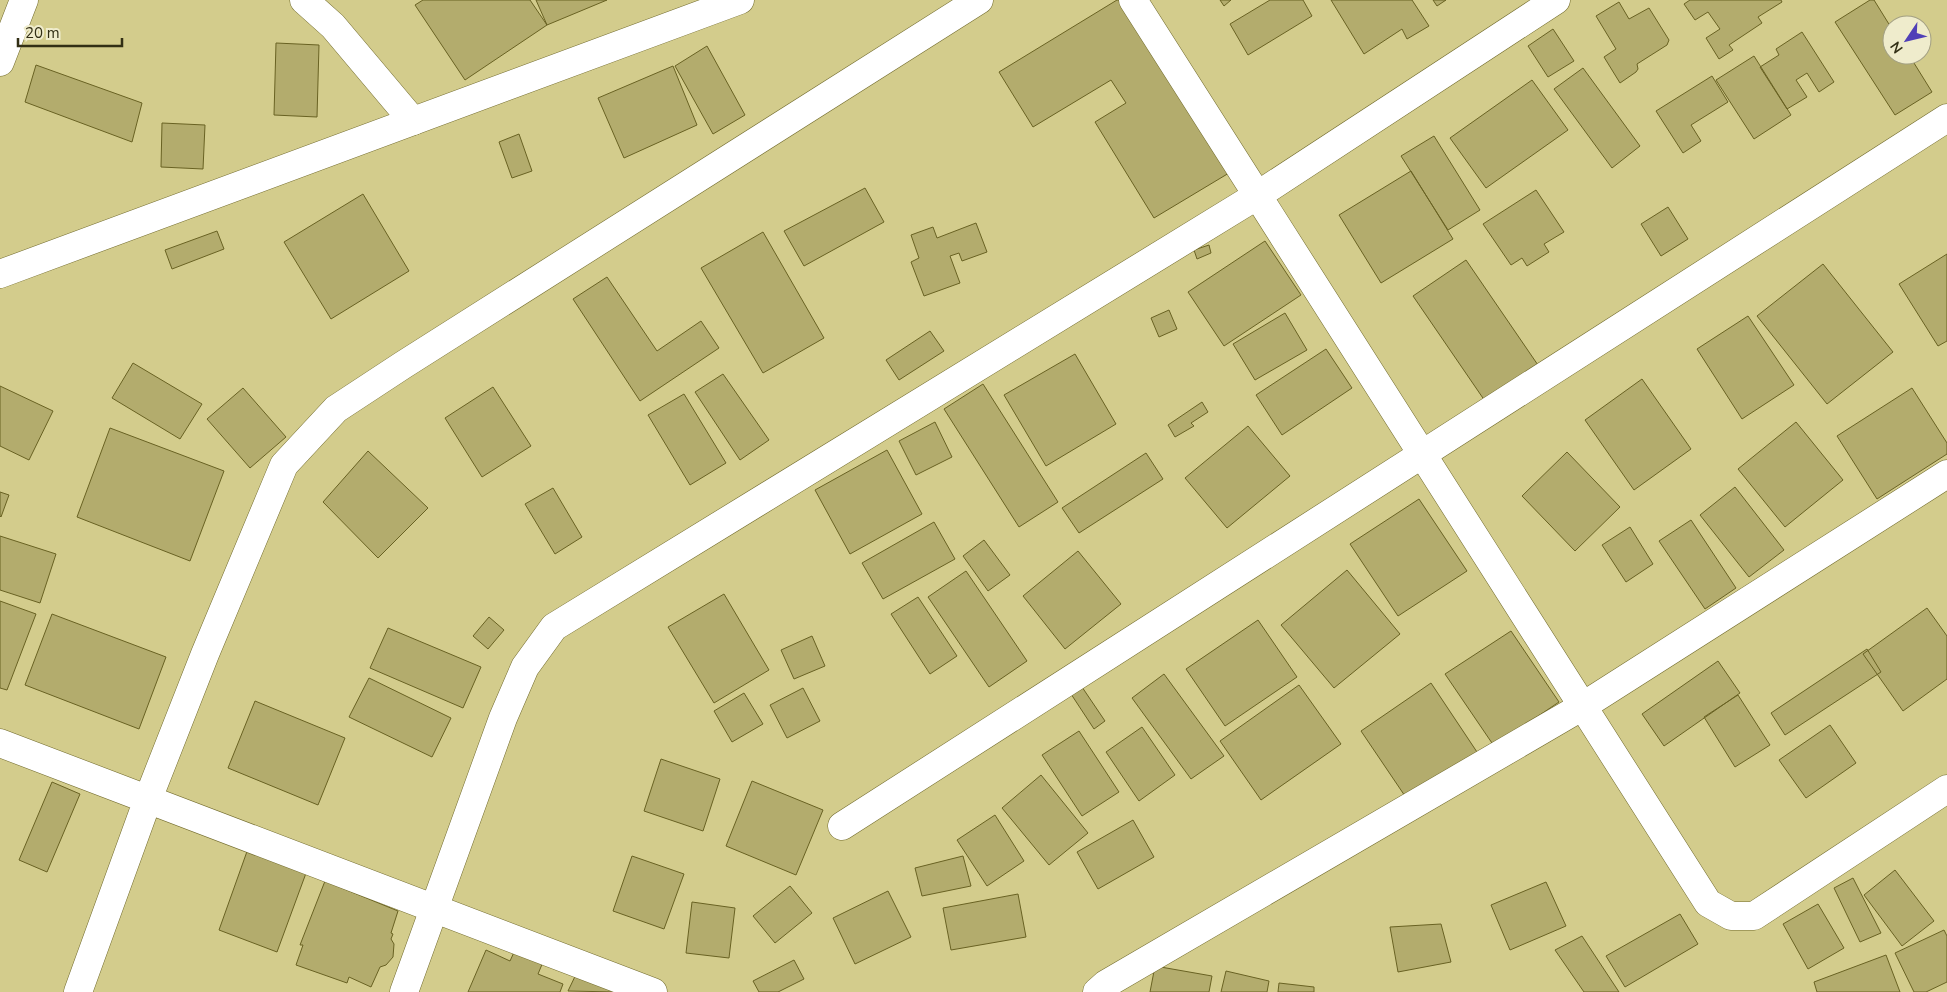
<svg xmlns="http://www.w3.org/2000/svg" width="1947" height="992" viewBox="0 0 1947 992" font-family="'Nunito Sans',sans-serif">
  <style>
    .building { fill: #b3ac6d; stroke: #696223 }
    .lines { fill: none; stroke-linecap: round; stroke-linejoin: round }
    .minor-casing { stroke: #726b2d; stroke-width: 29 }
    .tertiary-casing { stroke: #726b2d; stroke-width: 29 }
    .minor { stroke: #fff; stroke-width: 28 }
    .tertiary { stroke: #fff; stroke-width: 28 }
  </style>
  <rect width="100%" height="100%" fill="#d3cc8c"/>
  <!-- building -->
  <path class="building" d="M 423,0 L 530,0 L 547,25 L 465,80 L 415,5 Z
    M 536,0 L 607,0 L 547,25 Z
    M 1117,0 L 1123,0 L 1229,173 L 1154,218 L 1095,122 L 1126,103 L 1111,80 L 1033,127 L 999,72 Z
    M 1220,0 L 1231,0 L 1224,6 Z
    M 1270,0 L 1303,0 L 1312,16 L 1248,55 L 1230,24 Z
    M 1331,0 L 1412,0 L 1429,26 L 1407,39 L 1402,29 L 1364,54 Z
    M 1433,0 L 1446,0 L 1437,6 Z
    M 1690,0 L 1781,0 L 1782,2 L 1758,17 L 1762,23 L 1729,45 L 1733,50 L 1719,59 L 1706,38 L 1720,29 L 1708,12 L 1695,20 L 1684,4 Z
    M 1870,0 L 1874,0 L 1892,29 L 1892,55 L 1909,55 L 1932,92 L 1895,115 L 1835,22 Z
    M 1619,2 L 1629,19 L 1649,8 L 1669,40 L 1667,45 L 1637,64 L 1638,69 L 1636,72 L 1620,83 L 1604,57 L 1616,49 L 1596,16 Z
    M 1553,29 L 1574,61 L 1548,77 L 1528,46 Z
    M 1802,32 L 1834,82 L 1819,92 L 1807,73 L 1796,80 L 1807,97 L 1787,109 L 1760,67 L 1779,55 L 1776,49 Z
    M 276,43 L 319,45 L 317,117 L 274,115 Z
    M 707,46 L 745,115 L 713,134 L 675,66 Z
    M 1754,56 L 1791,115 L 1754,139 L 1716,80 Z
    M 36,65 L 142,103 L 132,142 L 25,102 Z
    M 673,66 L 697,125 L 624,158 L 598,98 Z
    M 1583,68 L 1640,146 L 1612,168 L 1554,89 Z
    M 1712,76 L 1728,102 L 1691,125 L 1701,141 L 1683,153 L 1656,111 Z
    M 1532,80 L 1568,130 L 1486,188 L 1450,138 Z
    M 162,123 L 205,125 L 203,169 L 161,167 Z
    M 519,134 L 532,171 L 512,178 L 499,142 Z
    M 1434,136 L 1480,210 L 1448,230 L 1401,156 Z
    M 1411,171 L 1453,239 L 1381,283 L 1339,215 Z
    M 865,188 L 884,222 L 804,266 L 784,231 Z
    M 1536,190 L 1564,232 L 1544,244 L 1549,252 L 1527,266 L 1522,258 L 1511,265 L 1483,224 Z
    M 363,194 L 409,271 L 331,319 L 284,242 Z
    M 1668,207 L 1688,239 L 1661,256 L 1641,224 Z
    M 976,223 L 987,252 L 962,261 L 959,253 L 950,256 L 960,283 L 924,296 L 911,262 L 919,258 L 911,235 L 933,227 L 937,238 Z
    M 217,231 L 224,249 L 172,269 L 165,250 Z
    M 763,232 L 824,338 L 763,373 L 701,268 Z
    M 1265,241 L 1301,295 L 1224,346 L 1188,292 Z
    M 1209,245 L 1211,253 L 1197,259 L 1194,250 Z
    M 1947,254 L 1947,341 L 1938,346 L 1899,284 Z
    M 1466,260 L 1540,368 L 1487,404 L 1413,296 Z
    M 1823,264 L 1893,352 L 1827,404 L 1757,316 Z
    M 607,277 L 657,351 L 701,321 L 719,348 L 640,401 L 573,299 Z
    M 1169,310 L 1177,329 L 1159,337 L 1151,318 Z
    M 1285,313 L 1307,350 L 1255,380 L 1233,344 Z
    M 1748,316 L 1794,385 L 1742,419 L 1697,349 Z
    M 930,331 L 944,351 L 899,380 L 886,360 Z
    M 1326,349 L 1352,388 L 1282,435 L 1256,395 Z
    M 1075,354 L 1116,424 L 1046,466 L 1004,395 Z
    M 133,363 L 202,404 L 180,439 L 112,398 Z
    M 723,374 L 769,440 L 740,460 L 695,392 Z
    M 1642,379 L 1691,449 L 1634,490 L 1585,420 Z
    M 983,384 L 1058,502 L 1019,527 L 944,409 Z
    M 0,386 L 53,411 L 29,460 L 0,446 Z
    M 493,387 L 531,446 L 482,477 L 445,418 Z
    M 243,388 L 286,437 L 250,468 L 207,419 Z
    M 1912,388 L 1947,443 L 1947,454 L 1877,499 L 1837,436 Z
    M 684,394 L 726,463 L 690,485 L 648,415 Z
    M 1202,402 L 1208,412 L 1191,423 L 1194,426 L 1175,437 L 1168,425 Z
    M 935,422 L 952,457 L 916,475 L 899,441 Z
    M 1796,422 L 1843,480 L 1785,527 L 1738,469 Z
    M 1248,426 L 1290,476 L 1227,528 L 1185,478 Z
    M 110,428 L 224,471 L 190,561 L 77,517 Z
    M 887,450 L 922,514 L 850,554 L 815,490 Z
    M 368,451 L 428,508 L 378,558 L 323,502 Z
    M 1567,452 L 1620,507 L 1575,551 L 1522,496 Z
    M 1146,453 L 1163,479 L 1079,533 L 1062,508 Z
    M 1735,487 L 1784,550 L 1749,577 L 1700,515 Z
    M 553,488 L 582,537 L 555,554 L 525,504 Z
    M 0,492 L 9,495 L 1,517 L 0,516 Z
    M 1419,499 L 1467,571 L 1398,616 L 1350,544 Z
    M 1691,520 L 1736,588 L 1705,609 L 1659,541 Z
    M 934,522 L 955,559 L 883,599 L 862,563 Z
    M 1630,527 L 1653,564 L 1626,582 L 1602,545 Z
    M 0,536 L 56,554 L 40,603 L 0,590 Z
    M 984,540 L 1010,575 L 988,591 L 963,556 Z
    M 1078,551 L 1121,604 L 1065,649 L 1023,596 Z
    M 1347,570 L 1400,634 L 1334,688 L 1281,625 Z
    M 966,571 L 1027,661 L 989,687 L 928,597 Z
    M 724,594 L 769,670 L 714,703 L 668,627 Z
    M 918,597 L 957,656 L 930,674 L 891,614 Z
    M 0,601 L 36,614 L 7,690 L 0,688 Z
    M 1927,608 L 1947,636 L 1947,679 L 1903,711 L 1863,654 Z
    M 52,614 L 166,657 L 139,729 L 25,685 Z
    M 489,617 L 504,630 L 488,649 L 473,636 Z
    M 1258,620 L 1297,677 L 1225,726 L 1186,669 Z
    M 388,628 L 481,667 L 463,708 L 370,668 Z
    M 1511,631 L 1559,702 L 1494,746 L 1445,674 Z
    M 812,636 L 825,666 L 794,679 L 781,650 Z
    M 1867,649 L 1881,672 L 1785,735 L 1771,713 Z
    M 1718,661 L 1740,693 L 1664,746 L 1642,714 Z
    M 1164,674 L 1224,756 L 1191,779 L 1132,698 Z
    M 369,678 L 451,718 L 432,757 L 349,717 Z
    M 1431,683 L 1477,752 L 1407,799 L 1361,731 Z
    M 1299,685 L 1341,744 L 1261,800 L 1220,741 Z
    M 1082,687 L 1105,721 L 1094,729 L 1071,694 Z
    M 803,688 L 820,721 L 787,738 L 770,705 Z
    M 744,693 L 763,724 L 732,742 L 714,711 Z
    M 1738,695 L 1770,745 L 1735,767 L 1704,717 Z
    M 255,701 L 345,738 L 318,805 L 228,768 Z
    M 1830,725 L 1856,763 L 1806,798 L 1779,760 Z
    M 1142,727 L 1175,775 L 1139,801 L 1106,752 Z
    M 1079,731 L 1119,792 L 1082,816 L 1042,755 Z
    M 661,759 L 720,779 L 703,831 L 644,811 Z
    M 1041,775 L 1088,833 L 1049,865 L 1002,808 Z
    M 752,781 L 823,810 L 796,875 L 726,846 Z
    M 52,782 L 80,794 L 47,872 L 19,860 Z
    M 995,815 L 1024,861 L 987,886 L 957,840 Z
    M 1133,820 L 1154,857 L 1098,889 L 1077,852 Z
    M 250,843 L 309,865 L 277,952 L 219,930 Z
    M 632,856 L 684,874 L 664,929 L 613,911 Z
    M 963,856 L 971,886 L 922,896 L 915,868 Z
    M 1895,870 L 1934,921 L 1902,946 L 1864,895 Z
    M 1853,878 L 1881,933 L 1860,942 L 1834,888 Z
    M 325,881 L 398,911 L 391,933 L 393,934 L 391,939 L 394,944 L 393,957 L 386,965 L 380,967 L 371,987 L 349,977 L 347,983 L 296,965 L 303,945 L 300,945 Z
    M 1546,882 L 1566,926 L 1510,950 L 1491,905 Z
    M 790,886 L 812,913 L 775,943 L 753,916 Z
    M 888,891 L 911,937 L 855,964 L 833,918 Z
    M 1018,894 L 1026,937 L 951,950 L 943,908 Z
    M 692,902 L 735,908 L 729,958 L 686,953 Z
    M 1818,904 L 1844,948 L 1808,969 L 1783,924 Z
    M 1680,914 L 1698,944 L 1625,987 L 1606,956 Z
    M 1441,924 L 1451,962 L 1398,972 L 1390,927 Z
    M 1944,930 L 1947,936 L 1947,982 L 1926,992 L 1914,992 L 1895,953 Z
    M 1582,936 L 1619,992 L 1584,992 L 1555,950 Z
    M 486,950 L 510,961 L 515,950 L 543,962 L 538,974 L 563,984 L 560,992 L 468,992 Z
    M 1886,955 L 1900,992 L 1817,992 L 1814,982 Z
    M 794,960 L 804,979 L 778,992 L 759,992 L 753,981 Z
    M 580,966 L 617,992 L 568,991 Z
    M 1155,966 L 1212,976 L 1209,992 L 1150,992 Z
    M 1226,971 L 1269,981 L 1267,992 L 1221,992 Z
    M 1279,983 L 1314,987 L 1314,992 L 1278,992 Z"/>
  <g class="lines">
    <defs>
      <path id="minor" d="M 304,0 L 333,26 L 413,121
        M 1133,0 L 1708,903 L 1731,916 L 1754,916 L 1947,789
        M 0,62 L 24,0
        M 0,743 L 653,992
        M 842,826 L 1947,118
        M 78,992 L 148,799 L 205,654 L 284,465 L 336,409 L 403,365 L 979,0
        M 404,992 L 503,718 L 525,667 L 554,627 L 1258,195 L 1556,0
        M 1097,992 L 1106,984 L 1583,706 L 1947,474"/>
      <path id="tertiary" d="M 0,274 L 740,0"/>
    </defs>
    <!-- minor casing -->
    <use href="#minor" class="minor-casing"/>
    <!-- tertiary casing -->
    <use href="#tertiary" class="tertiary-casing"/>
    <!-- minor -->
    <use href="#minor" class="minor"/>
    <!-- tertiary -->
    <use href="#tertiary" class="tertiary"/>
  </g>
  <!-- north arrow -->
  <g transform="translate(1907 40) rotate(235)"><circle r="24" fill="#efeccc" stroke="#a3a083"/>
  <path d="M0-4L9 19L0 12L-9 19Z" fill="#5040b7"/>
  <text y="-8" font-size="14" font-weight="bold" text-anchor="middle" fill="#322f15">N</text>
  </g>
  <!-- scale -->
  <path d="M18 38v8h104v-8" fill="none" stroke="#322f15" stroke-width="2.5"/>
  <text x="25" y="38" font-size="15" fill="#322f15" stroke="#efeccc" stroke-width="4" paint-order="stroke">20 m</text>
</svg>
